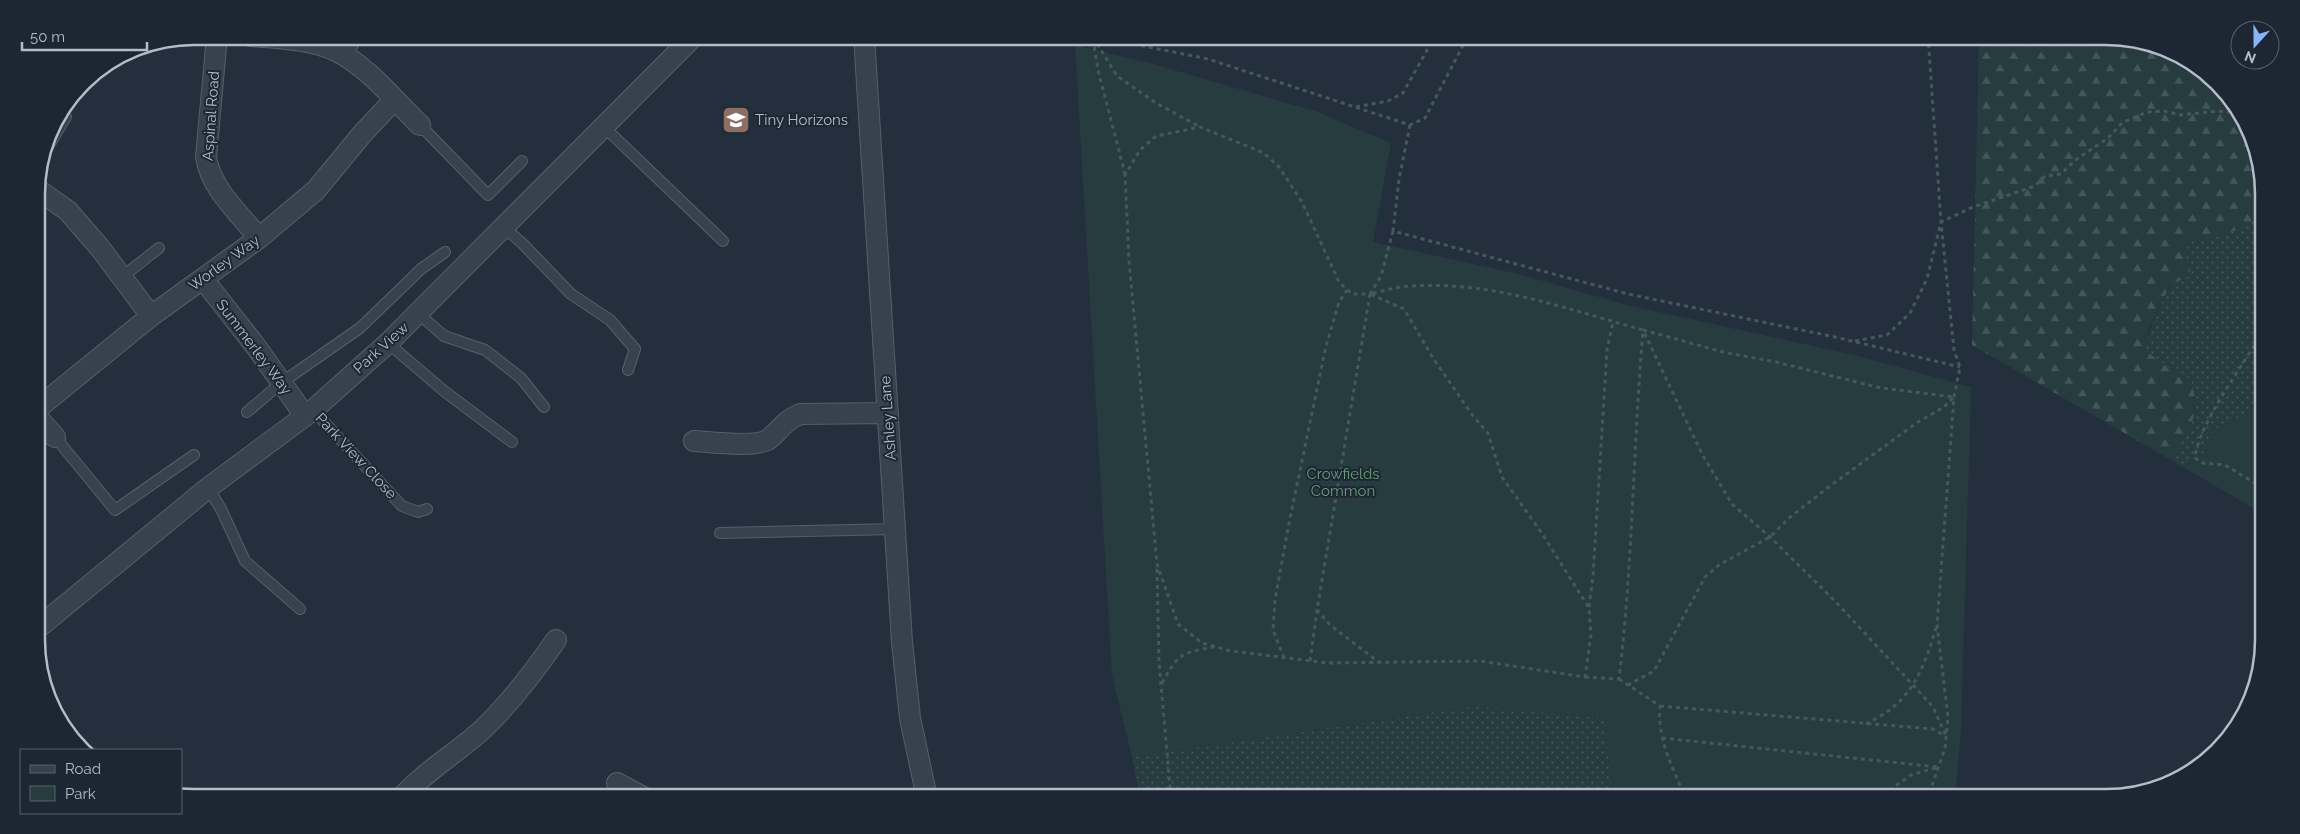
<svg xmlns="http://www.w3.org/2000/svg" width="2300" height="834" viewBox="0 0 2300 834" font-family="Raleway,sans-serif">
  <style>
    .grass { fill: url(#grass-dots) }
    .forest { fill: url(#forest-firs) }
    .green { fill: #263c3f }
    .lines { fill: none; stroke-linecap: round; stroke-linejoin: round }
    .lane-casing { stroke: #565f6c; stroke-width: 12 }
    .street-casing { stroke: #565f6c; stroke-width: 22 }
    .path { stroke: #44595c; stroke-width: 3; stroke-dasharray: 4 4; stroke-linecap: butt }
    .lane { stroke: #38414e; stroke-width: 10 }
    .street { stroke: #38414e; stroke-width: 20 }
    .labels { text-anchor: middle; dominant-baseline: central; stroke-width: 4; stroke-linejoin: round; paint-order: stroke }
    .street-label { font-size: 15px; fill: #b4bcc9; stroke: #1d2633 }
    .poi-label { font-size: 15px; fill: #b4bcc9; stroke: #1d2633; text-anchor: start }
    .park-label { font-size: 15px; fill: #6b9a76; stroke: #1d2633 }
    .rim { fill: none; stroke: #b4bcc9; stroke-width: 2.5 }
  </style>
  <defs>
    <pattern id="grass-dots" width="8" height="8" patternUnits="userSpaceOnUse" patternTransform="scale(1.25)"><rect width="8" height="8" fill="#263c3f"/><path d="M2 2h.1M6 6h.1" fill="none" stroke="#435659" stroke-width="1.8" stroke-linecap="round"/></pattern>
    <pattern id="forest-firs" width="22" height="20" patternUnits="userSpaceOnUse" patternTransform="scale(1.25)"><rect width="22" height="20" fill="#263c3f"/><path d="M5 1l3.5 6h-7zM16 11l3.5 6h-7z" fill="#435659"/></pattern>
  </defs>
  <rect width="100%" height="100%" fill="#242f3e"/>
  <!-- grass -->
  <path class="grass" d="M 2262,206 L 2263,373 L 2255,400 L 2247,414 L 2213,430 L 2205,452 L 2183,467 L 2171,460 C 2189,429 2202,418 2191,380 L 2171,370 L 2145,350 C 2152,310 2179,279 2189,240 L 2220,236 L 2247,226 Z
    M 1474,706 L 1604,718 L 1614,798 L 1140,798 L 1132,757 Z"/>
  <!-- forest -->
  <path class="forest" d="M 1979,36 L 2106,36 L 2157,45 L 2225,90 L 2252,133 L 2262,173 L 2262,206 L 2248,226 L 2220,236 L 2189,240 L 2185,255 L 2192,275 L 2170,285 L 2148,331 L 2145,350 L 2171,370 L 2191,380 C 2202,418 2189,429 2171,460 L 1972,345 Z"/>
  <!-- green -->
  <path class="green" d="M 1075,45 L 1153,64 L 1315,111 L 1391,143 L 1373,242 L 1519,274 L 1627,305 L 1854,355 L 1971,387 L 1961,730 L 1955,797 L 1614,798 L 1604,718 L 1474,706 L 1132,757 L 1112,675 Z
    M 2263,373 L 2263,514 L 2183,467 L 2205,452 L 2213,430 L 2247,414 L 2255,400 Z"/>
  <g class="lines">
    <defs>
      <path id="lane" d="M 346,57 L 358,36
        M 82,87 L 85,82
        M 420,125 L 488,195 L 522,161
        M 603,126 L 723,241
        M 45,152 L 66,117
        M 503,227 L 522,243 L 571,294 L 610,320 L 635,349 L 628,370
        M 122,277 L 159,248
        M 419,314 L 444,336 L 485,350 L 521,378 L 544,407
        M 388,343 L 444,391 L 512,442
        M 313,410 L 402,506 L 418,512 L 427,509
        M 247,412 L 281,383 L 360,328 L 421,269 L 445,252
        M 55,437 L 115,510 L 194,455
        M 208,488 L 221,509 L 245,561 L 300,609
        M 720,533 L 895,529"/>
      <path id="street" d="M 217,36 L 206,157 C 211,189 239,213 259,238
        M 251,36 C 277,38 309,39 334,50 C 368,66 393,99 420,125
        M 864,36 L 902,642 L 910,718 L 927,798
        M 37,189 L 68,211 L 100,248 L 151,316
        M 203,279 L 257,348 L 305,416
        M 38,408 L 151,316 L 259,238 L 316,190 L 363,133 L 394,100
        M 38,418 L 55,437
        M 694,441 C 710,442 757,448 769,439 C 781,429 784,421 800,414 L 888,413
        M 39,627 L 208,488 L 313,410 L 388,343 L 694,36
        M 617,783 L 645,798
        M 401,798 C 425,771 457,753 483,729 C 511,702 534,672 556,640"/>
    </defs>
    <!-- lane casing -->
    <use href="#lane" class="lane-casing"/>
    <!-- street casing -->
    <use href="#street" class="street-casing"/>
    <!-- path -->
    <path class="path" d="M 1094,36 L 1208,59 L 1410,125 L 1425,118 L 1468,36
      M 1928,36 L 1941,222 L 1954,350 L 1960,367 L 1954,397 L 1937,625 L 1948,717 L 1945,748 L 1928,797
      M 1093,37 L 1117,76 L 1156,103 L 1200,127
      M 1093,39 L 1098,70 L 1125,174
      M 1356,107 L 1388,101 L 1403,93 L 1435,36
      M 1410,125 L 1399,179 L 1393,231 L 1628,294 L 1835,337 L 1960,367
      M 1393,231 L 1381,276 L 1370,294 L 1352,294 L 1339,282 L 1302,202 L 1279,167 L 1264,153 L 1200,127 L 1156,136 L 1140,150 L 1125,175 L 1129,261 L 1157,564 L 1178,624 L 1202,643 L 1231,651 L 1328,663 L 1480,661 L 1585,677 L 1591,635 L 1589,608 L 1543,535 L 1502,477 L 1488,433 L 1473,416 L 1433,358 L 1404,309 L 1370,294 C 1384,291 1398,286 1412,286 C 1492,281 1567,309 1643,330 L 1702,454 L 1732,504 L 1770,537 L 1834,600 L 1913,685 L 1933,707 L 1946,736
      M 1370,294 L 1317,610 L 1330,625 L 1380,663
      M 2263,332 C 2245,361 2197,427 2195,458 L 2203,463 L 2225,465 L 2263,488
      M 1855,341 L 1887,335 L 1910,313 L 1927,279 L 1941,222 L 1973,207 L 2035,186 L 2045,176 L 2061,174 L 2074,161 L 2108,138 L 2122,123 L 2147,112 L 2164,111 L 2180,115 L 2217,111 L 2239,113
      M 1157,569 L 1159,662 L 1171,798
      M 1589,607 L 1593,576 L 1607,350 L 1613,322
      M 1284,658 L 1273,630 L 1275,600 L 1289,523 L 1326,346 L 1339,302 L 1347,290
      M 1310,661 L 1317,611
      M 1585,677 L 1619,679 C 1633,563 1633,447 1643,330 L 1723,352 L 1776,362 L 1881,388 L 1954,397 L 1944,407 L 1915,424 L 1830,486 L 1789,518 L 1770,537 L 1719,565 L 1705,577 L 1654,671 L 1628,685
      M 1619,679 L 1660,706 C 1657,739 1673,768 1685,797
      M 1162,683 C 1179,654 1179,653 1214,647
      M 1660,706 L 1933,729 L 1945,736
      M 1866,724 C 1875,719 1885,714 1892,708 C 1918,687 1927,657 1936,628
      M 1662,738 L 1938,767 L 1911,775 L 1880,797"/>
    <!-- lane -->
    <use href="#lane" class="lane"/>
    <!-- street -->
    <use href="#street" class="street"/>
  </g>
  <!-- icons -->
  <defs>
    <symbol id="school-square" viewBox="-11 -11 22 22"><rect x="-9" y="-9" width="18" height="18" rx="4" fill="#8d6e63" stroke="#1d2633"/><path d="M0-5L7-2L0 1L-7-2ZM-4 1L0 2.5L4 1V4Q0 6-4 4Z" fill="#fff"/></symbol>
  </defs>
  <g fill-rule="evenodd">
    <use href="#school-square" x="720" y="104" width="32" height="32"/>
  </g>
  <g class="labels">
    <!-- street labels -->
    <g class="street-label">
      <text transform="translate(211 116) rotate(-86)">Aspinal Road</text>
      <text transform="translate(224 263) rotate(-36)">Worley Way</text>
      <text transform="translate(254 347) rotate(53)">Summerley Way</text>
      <text transform="translate(381 348) rotate(-42)">Park View</text>
      <text transform="translate(888 418) rotate(-94)">Ashley Lane</text>
      <text transform="translate(356 456) rotate(47)">Park View Close</text>
    </g>
    <!-- poi labels -->
    <g class="poi-label">
      <text x="755" y="120">Tiny Horizons</text>
    </g>
    <!-- park labels -->
    <g class="park-label">
      <text x="1343" y="474">Crowfields<tspan x="1343" dy="17">Common</tspan></text>
    </g>
  </g>
  <!-- crop -->
  <path d="M0 0H2300V834H0ZM194 45H2106A149 149 0 0 1 2255 194V640A149 149 0 0 1 2106 789H194A149 149 0 0 1 45 640V194A149 149 0 0 1 194 45Z" fill="#1d2633" fill-rule="evenodd"/>
  <path class="rim" d="M194 45H2106A149 149 0 0 1 2255 194V640A149 149 0 0 1 2106 789H194A149 149 0 0 1 45 640V194A149 149 0 0 1 194 45Z"/>
  <!-- legend -->
  <rect x="20" y="749" width="162" height="65" fill="#1d2633" stroke="#59626f"/>
  <rect x="30" y="765" width="25" height="8" fill="#38414e" stroke="#59626f"/>
  <text x="65" y="774" font-size="15" fill="#b4bcc9">Road</text>
  <rect x="30" y="786" width="25" height="15" fill="#263c3f" stroke="#59626f"/>
  <text x="65" y="799" font-size="15" fill="#b4bcc9">Park</text>
  <!-- north arrow -->
  <g transform="translate(2255 45) rotate(201)"><circle r="24" fill="#1d2633" stroke="#59626f"/>
  <path d="M0-4L9 19L0 12L-9 19Z" fill="#8ab4f8"/>
  <text y="-8" font-size="14" font-weight="bold" text-anchor="middle" fill="#b4bcc9">N</text>
  </g>
  <!-- scale -->
  <path d="M22 42v8h125v-8" fill="none" stroke="#b4bcc9" stroke-width="2.5"/>
  <text x="30" y="42" font-size="15" fill="#b4bcc9" stroke="#1d2633" stroke-width="4" paint-order="stroke">50 m</text>
</svg>
